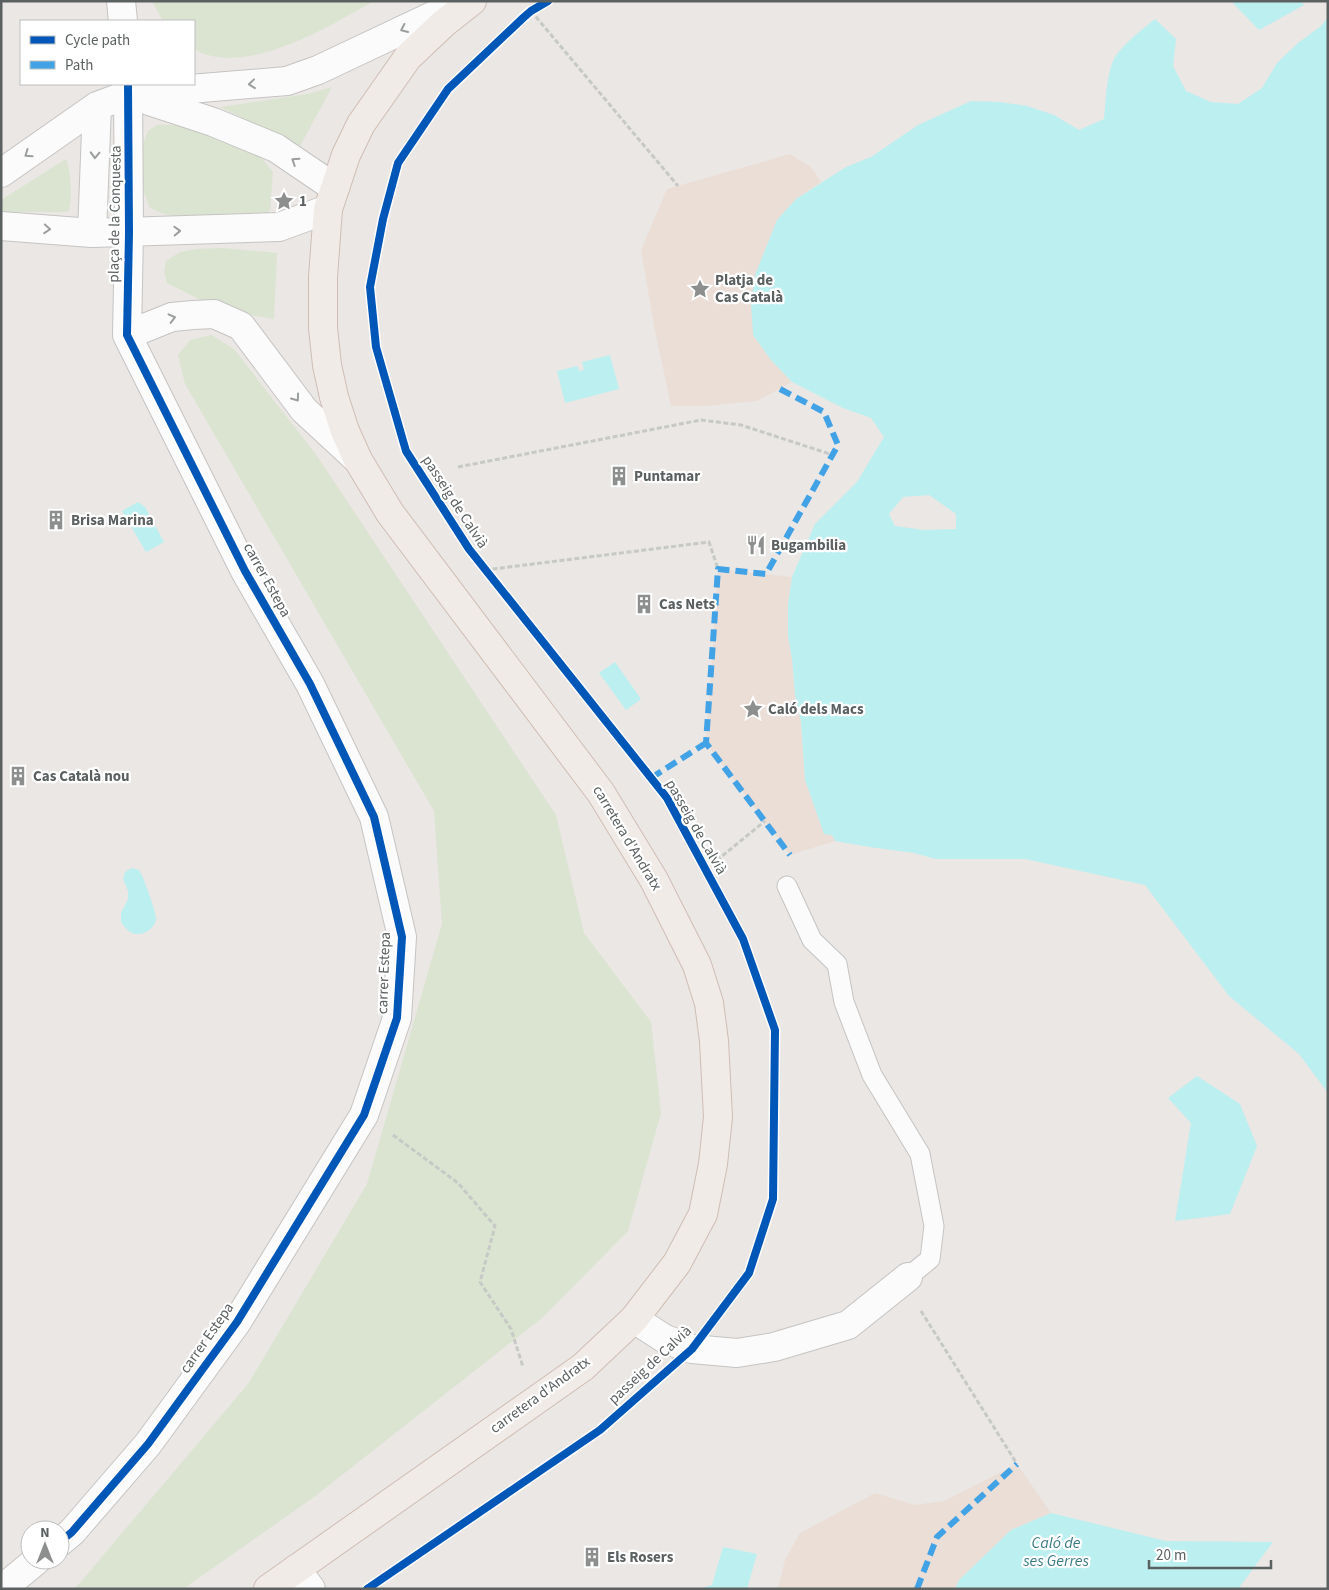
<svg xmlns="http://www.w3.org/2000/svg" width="1329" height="1590" viewBox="0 0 1329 1590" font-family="'Source Sans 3',sans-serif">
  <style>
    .green { fill: #dbe4d1 }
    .sand { fill: #ebded6 }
    .water { fill: #bceff0; fill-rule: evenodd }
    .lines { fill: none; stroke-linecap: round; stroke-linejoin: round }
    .lane-casing { stroke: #c5c4c3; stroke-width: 21 }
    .street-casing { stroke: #c5c4c3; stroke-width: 30 }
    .primary-casing { stroke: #cfbdb4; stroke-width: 30 }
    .path { stroke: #c6c9c6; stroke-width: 3; stroke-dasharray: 5 2.5; stroke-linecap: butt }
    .lane { stroke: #fcfbfb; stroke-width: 19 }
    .street { stroke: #fcfbfb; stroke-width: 28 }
    .primary { stroke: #f1ebe7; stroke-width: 28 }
    .quiet { stroke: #42a2e6; stroke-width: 6; stroke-dasharray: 12 6; stroke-linecap: butt }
    .cycleway-casing { stroke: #fff; stroke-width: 11 }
    .cycleway { stroke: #0057b8; stroke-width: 8 }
    .oneway { stroke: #9b9e9f }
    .labels { text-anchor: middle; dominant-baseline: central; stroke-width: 4.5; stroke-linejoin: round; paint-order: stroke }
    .poi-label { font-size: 15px; font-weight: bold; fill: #5b6061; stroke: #fff; text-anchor: start }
    .street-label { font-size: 15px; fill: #5b6061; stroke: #fff }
    .water-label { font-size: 16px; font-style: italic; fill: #3c7d84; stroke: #fff }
  </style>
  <rect width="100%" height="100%" fill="#eae7e4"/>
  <!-- green -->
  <path class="green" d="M 152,1 L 374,1 C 330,26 259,69 208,55 C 203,54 198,51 194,49 L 194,21 L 163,21 Z
    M 332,87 L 300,146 L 220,107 L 308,94 Z
    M 157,125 C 183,123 208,133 232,143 C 242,148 255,152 263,160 C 266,163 269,168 273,172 L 270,211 L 258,217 L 201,221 L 164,214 L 150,208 L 143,190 L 143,144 L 148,131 Z
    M 66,159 C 71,169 73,202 68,212 L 1,212 L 1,200 Z
    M 223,248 L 277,253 L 274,319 L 238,313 L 205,302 L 167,283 L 164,272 L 166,261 L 180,252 L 196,249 Z
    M 211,335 L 234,349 L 317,456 L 556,815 L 584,933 L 651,1022 L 661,1113 L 628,1231 L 542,1318 L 314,1497 L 183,1589 L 73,1589 L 79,1584 L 248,1384 L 367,1184 L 442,924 L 434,811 L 185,384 L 178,355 L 190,340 Z"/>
  <!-- sand -->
  <path class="sand" d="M 790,154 L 811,167 L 821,182 L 796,199 L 777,220 L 767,247 L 771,360 L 792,382 L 757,401 L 706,406 L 671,406 L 654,326 L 641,250 L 667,189 Z
    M 718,569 L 792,577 L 788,604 L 795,695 L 801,722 L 805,780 L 815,807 L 835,841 L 790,855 L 706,743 Z
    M 1017,1464 L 1051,1513 L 1011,1530 L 959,1580 L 955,1589 L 778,1589 L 785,1560 L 800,1533 L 875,1493 L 915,1505 L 944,1501 Z"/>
  <!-- water -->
  <path class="water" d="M 1231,1 L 1301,1 L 1304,5 L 1259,30 Z
    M 1328,17 L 1328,1093 L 1299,1054 L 1229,996 L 1145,885 L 1025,859 L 936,859 L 914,853 L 870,847 L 835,841 L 832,835 L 824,834 L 805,780 L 801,722 L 795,695 L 792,659 L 788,636 L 788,604 L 792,577 L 815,524 L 857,482 L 884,437 L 871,418 L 843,408 L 792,382 L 771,360 L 753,335 L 751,303 L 755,275 L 777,220 L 796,199 L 846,167 L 871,157 L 918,125 L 971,101 L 1000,102 L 1027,106 L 1054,115 L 1079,130 L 1104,119 C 1106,100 1106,79 1113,61 C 1120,46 1142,30 1155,19 L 1176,39 L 1173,66 L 1186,91 L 1211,102 L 1238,104 L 1262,88 L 1277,63 L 1298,43 L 1321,26 ZM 929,495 L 956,514 L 956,529 L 924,530 L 895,526 L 889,514 L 903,497 Z
    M 610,355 L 619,389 L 565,403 L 557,371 L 577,366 L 579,371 L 584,370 L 582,362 Z
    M 138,502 L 145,507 L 164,542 L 146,552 L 122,511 Z
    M 615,662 L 641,699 L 626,710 L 599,673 Z
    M 132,868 C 134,869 137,869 139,870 C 142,872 157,915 156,919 C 155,929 142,937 132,933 C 127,931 124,926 121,922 L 121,913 L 128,899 L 128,891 L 123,879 L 125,872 Z
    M 1197,1076 L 1240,1104 L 1257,1146 L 1230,1214 L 1175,1221 L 1191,1123 L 1168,1098 Z
    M 1051,1513 L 1166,1541 L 1273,1542 L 1238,1589 L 955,1589 L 959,1580 L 1011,1530 Z
    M 723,1547 L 757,1554 L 747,1589 L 699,1589 L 712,1585 Z"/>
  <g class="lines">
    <defs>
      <path id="lane" d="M 787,886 L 812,940 L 837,964 L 844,1002 L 872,1075 L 920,1154 L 934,1226 L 930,1259 L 908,1277"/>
      <path id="street" d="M 121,1 L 123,21
        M 140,98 L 213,122 L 276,148 L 335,188
        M 1,173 L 97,106 L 129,94 L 287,81 L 318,70 L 464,1
        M 1,226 L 92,233 L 279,227 L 328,209
        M 92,233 L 97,106
        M 127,335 L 172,317 L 193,315 L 214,314 L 241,326 L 304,410 L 358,460
        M 634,1319 L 665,1339 L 692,1349 L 737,1353 L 774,1347 L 848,1325 L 908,1277
        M 60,1542 L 72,1532 L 148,1444 L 237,1322 L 364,1115 L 397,1018 L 402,937 L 374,817 L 310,684 L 245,571 L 127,335 L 129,233 L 128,84
        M 296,1569 L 311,1589
        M 2,1589 L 37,1560"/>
      <path id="primary" d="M 268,1589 L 583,1367 L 634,1319 L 677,1263 L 703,1214 L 713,1164 L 718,1117 L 714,1041 L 709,1003 L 697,965 L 654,880 L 601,793 L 390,513 L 358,460 L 345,431 L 334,397 L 327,365 L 323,328 L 323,277 L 328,209 L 346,155 L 361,124 L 408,57 L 444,23 L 472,1"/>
    </defs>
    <!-- lane casing -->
    <use href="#lane" class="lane-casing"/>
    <!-- street casing -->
    <use href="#street" class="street-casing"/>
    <!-- primary casing -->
    <use href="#primary" class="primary-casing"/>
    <!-- path -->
    <path class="path" d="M 531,11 L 678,186
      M 458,467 L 701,420 L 741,425 L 833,455
      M 485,570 L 709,542 L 718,569
      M 705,870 L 765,821
      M 393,1135 L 458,1183 L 495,1226 L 480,1282 L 511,1329 L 523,1367
      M 921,1311 L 1017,1464"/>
    <!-- lane -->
    <use href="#lane" class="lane"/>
    <!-- street -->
    <use href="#street" class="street"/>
    <!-- primary -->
    <use href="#primary" class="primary"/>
    <!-- quiet -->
    <path class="quiet" d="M 780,389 L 824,412 L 838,445 L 766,574 L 718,569 L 706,743 L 790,855
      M 651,778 L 706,743
      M 917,1589 L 937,1537 L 1017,1464"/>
    <defs>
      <path id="cycleway" d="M 60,1542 L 72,1532 L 148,1444 L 237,1322 L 364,1115 L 397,1018 L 402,937 L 374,817 L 310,684 L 245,571 L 127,335 L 129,233 L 128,84
        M 367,1589 L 600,1430 L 692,1349 L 749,1273 L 773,1199 L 775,1030 L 743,939 L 667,798 L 469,549 L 406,451 L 376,347 L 370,287 L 383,219 L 398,163 L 448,89 L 523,18 L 531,11 L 548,1"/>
    </defs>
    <!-- cycleway casing -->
    <use href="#cycleway" class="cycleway-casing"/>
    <!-- cycleway -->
    <use href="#cycleway" class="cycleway"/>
  </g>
  <!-- one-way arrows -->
  <defs><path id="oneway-chevron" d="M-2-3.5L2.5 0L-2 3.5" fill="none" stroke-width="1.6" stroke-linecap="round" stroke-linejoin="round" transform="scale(1.25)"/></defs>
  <g class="oneway">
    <use href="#oneway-chevron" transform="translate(404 29) rotate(155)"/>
    <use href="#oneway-chevron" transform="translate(252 84) rotate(174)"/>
    <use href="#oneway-chevron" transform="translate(28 154) rotate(145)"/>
    <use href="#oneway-chevron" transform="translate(95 155) rotate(92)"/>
    <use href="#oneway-chevron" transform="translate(295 161) rotate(-147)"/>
    <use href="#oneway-chevron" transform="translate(47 229) rotate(4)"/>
    <use href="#oneway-chevron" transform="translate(177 231) rotate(-2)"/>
    <use href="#oneway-chevron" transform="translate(172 318) rotate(-14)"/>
    <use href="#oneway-chevron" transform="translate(296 398) rotate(54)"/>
  </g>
  <!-- icons -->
  <defs>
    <symbol id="sight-bare" viewBox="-9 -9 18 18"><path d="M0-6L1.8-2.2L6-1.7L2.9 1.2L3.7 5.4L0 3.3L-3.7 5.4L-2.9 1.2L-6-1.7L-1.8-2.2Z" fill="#8d8f8f" stroke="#fff" stroke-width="2.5" paint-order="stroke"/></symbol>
    <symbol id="building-bare" viewBox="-9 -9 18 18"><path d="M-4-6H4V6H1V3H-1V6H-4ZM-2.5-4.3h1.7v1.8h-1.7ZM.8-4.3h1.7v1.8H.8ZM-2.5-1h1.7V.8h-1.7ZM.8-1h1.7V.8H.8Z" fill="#8d8f8f" stroke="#fff" stroke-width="2.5" paint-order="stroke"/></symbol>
    <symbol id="restaurant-bare" viewBox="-9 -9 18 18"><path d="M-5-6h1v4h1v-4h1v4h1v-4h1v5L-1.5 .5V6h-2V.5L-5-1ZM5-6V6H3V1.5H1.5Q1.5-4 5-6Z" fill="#8d8f8f" stroke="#fff" stroke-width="2.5" paint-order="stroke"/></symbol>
  </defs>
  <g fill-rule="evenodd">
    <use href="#sight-bare" x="270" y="187" width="28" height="28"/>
    <use href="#sight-bare" x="686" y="275" width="28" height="28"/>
    <use href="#building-bare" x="605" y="462" width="28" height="28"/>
    <use href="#building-bare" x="42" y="506" width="28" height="28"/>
    <use href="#restaurant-bare" x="742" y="531" width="28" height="28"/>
    <use href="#building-bare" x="630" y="590" width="28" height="28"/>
    <use href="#sight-bare" x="739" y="695" width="28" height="28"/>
    <use href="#building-bare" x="4" y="762" width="28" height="28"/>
    <use href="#building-bare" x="578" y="1543" width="28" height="28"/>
  </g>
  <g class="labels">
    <!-- poi labels -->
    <g class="poi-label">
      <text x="299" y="201">1</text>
      <text x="715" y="280">Platja de<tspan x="715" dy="17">Cas Català</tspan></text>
      <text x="634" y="476">Puntamar</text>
      <text x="71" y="520">Brisa Marina</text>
      <text x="771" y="545">Bugambilia</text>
      <text x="659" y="604">Cas Nets</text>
      <text x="768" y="709">Caló dels Macs</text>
      <text x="33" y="776">Cas Català nou</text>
      <text x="607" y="1557">Els Rosers</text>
    </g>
    <!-- street labels -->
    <g class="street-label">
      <text transform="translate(115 214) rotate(-89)">plaça de la Conquesta</text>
      <text transform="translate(455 502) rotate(57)">passeig de Calvià</text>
      <text transform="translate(267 580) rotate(61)">carrer Estepa</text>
      <text transform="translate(696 827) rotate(60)">passeig de Calvià</text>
      <text transform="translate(627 838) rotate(59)">carretera d'Andratx</text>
      <text transform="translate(384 973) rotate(-88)">carrer Estepa</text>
      <text transform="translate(207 1338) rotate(-55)">carrer Estepa</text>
      <text transform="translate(650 1365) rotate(-43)">passeig de Calvià</text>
      <text transform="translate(540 1395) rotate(-36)">carretera d'Andratx</text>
    </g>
    <!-- water labels -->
    <g class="water-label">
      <text x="1056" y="1543">Caló de<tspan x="1056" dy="18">ses Gerres</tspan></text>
    </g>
  </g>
  <!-- border -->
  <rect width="1329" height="1590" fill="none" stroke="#5b6061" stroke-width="5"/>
  <!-- legend -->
  <rect x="20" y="20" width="175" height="65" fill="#ffffff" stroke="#bdbfc0"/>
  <rect x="30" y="36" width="25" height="8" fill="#0057b8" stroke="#bdbfc0"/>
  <text x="65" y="45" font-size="15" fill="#5b6061">Cycle path</text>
  <rect x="30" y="61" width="25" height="8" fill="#42a2e6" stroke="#bdbfc0"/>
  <text x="65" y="70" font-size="15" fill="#5b6061">Path</text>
  <!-- north arrow -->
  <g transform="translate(45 1545)"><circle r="24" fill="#ffffff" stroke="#bdbfc0"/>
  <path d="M0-4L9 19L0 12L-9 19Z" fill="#8d8f8f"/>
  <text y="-8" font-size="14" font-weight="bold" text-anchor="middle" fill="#5b6061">N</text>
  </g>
  <!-- scale -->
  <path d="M1149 1560v8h122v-8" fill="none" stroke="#5b6061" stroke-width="2.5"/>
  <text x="1156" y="1560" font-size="15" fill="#5b6061" stroke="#ffffff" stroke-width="4" paint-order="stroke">20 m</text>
</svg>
